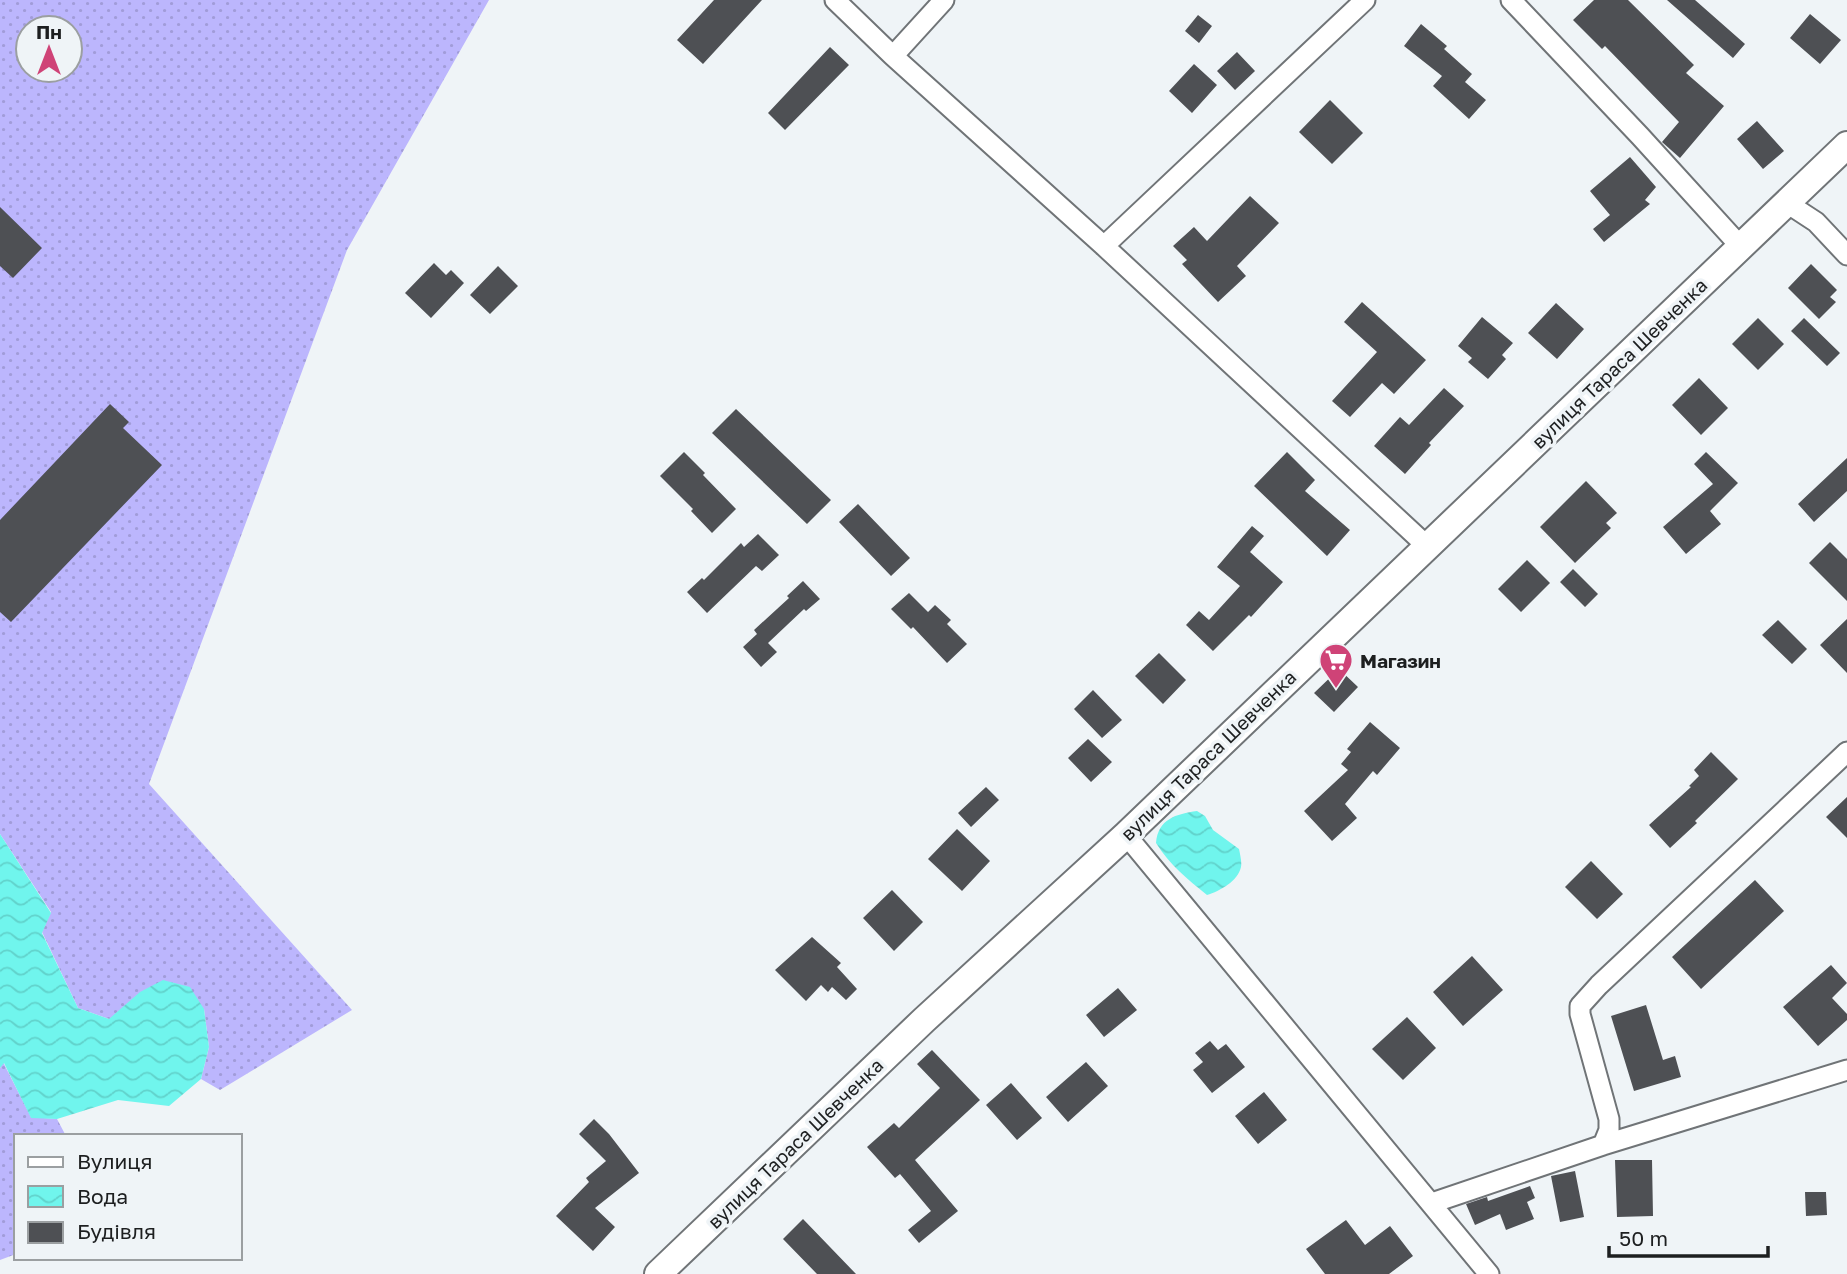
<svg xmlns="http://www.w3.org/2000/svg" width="1847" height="1274" viewBox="0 0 1847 1274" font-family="'Golos Text',sans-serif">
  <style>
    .grass { fill: url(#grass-dots); fill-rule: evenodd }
    .water { fill: url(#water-waves) }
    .building { fill: #4e5054 }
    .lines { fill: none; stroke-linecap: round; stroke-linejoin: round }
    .street-casing { stroke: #707477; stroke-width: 23 }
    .secondary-casing { stroke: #707477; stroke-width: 30 }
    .street { stroke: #fff; stroke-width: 19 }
    .secondary { stroke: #fff; stroke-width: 26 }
    .labels { text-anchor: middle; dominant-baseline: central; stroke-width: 7; stroke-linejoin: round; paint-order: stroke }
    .street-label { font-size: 19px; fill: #1d1f20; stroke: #eff4f7 }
    .poi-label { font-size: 19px; font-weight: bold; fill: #1d1f20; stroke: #eff4f7; text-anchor: start }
  </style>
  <defs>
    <pattern id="grass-dots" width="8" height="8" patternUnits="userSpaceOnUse" patternTransform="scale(1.75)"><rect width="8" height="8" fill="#bcb6fd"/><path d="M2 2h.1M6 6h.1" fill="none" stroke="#a19cd9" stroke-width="1.8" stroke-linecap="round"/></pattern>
    <pattern id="water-waves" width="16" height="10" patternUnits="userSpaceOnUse" patternTransform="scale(1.75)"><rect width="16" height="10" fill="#70f5ed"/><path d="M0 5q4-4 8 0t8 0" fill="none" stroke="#61d2cb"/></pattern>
  </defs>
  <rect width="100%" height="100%" fill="#eff4f7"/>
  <!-- grass -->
  <path class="grass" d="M 0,0 L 489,0 L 347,250 L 149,784 L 352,1010 L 220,1090 L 201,1079 L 209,1047 L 204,1009 L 109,1019 L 78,1008 L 42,932 L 51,912 L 0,834 ZM 28,28 L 70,28 L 70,70 L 28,70 Z
    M 3,1062 L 31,1117 L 57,1119 L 66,1136 L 16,1136 L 16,1254 L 0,1260 L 0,1068 Z"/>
  <!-- water -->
  <path class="water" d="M 1197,811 L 1205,816 L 1213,830 L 1239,849 C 1240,854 1242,862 1241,867 C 1238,881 1220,891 1207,895 C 1187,879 1170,865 1156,843 C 1158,819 1176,814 1197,811 Z
    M 0,834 L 51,913 L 42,933 L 78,1008 L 109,1019 L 140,992 L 163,980 L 190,987 L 204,1009 L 209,1047 L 201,1079 L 169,1106 L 118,1100 L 57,1119 L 31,1118 L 4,1063 L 0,1068 Z"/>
  <!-- building -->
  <path class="building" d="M 714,0 L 762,0 L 703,64 L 677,40 Z
    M 1594,0 L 1628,0 L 1694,65 L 1686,73 L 1724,106 L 1680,158 L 1662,142 L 1679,122 L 1605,46 L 1602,49 L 1573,20 Z
    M 1667,0 L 1695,0 L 1745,44 L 1733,58 Z
    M 1810,14 L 1841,40 L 1820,64 L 1790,38 Z
    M 1198,15 L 1212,26 L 1199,43 L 1185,31 Z
    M 1421,24 L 1447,46 L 1444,49 L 1472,74 L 1465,82 L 1486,100 L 1469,119 L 1433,86 L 1442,76 L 1404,46 Z
    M 830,47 L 849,65 L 785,130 L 768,113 Z
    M 1237,52 L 1255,71 L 1235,90 L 1217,71 Z
    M 1194,64 L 1217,85 L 1192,113 L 1169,91 Z
    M 1330,100 L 1363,133 L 1332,164 L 1299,132 Z
    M 1757,121 L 1784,151 L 1763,169 L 1737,139 Z
    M 1630,157 L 1656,187 L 1645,200 L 1650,204 L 1604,242 L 1593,229 L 1610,215 L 1590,191 Z
    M 1250,196 L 1279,223 L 1237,266 L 1246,276 L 1218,302 L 1182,264 L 1187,260 L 1173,246 L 1194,227 L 1207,241 Z
    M 0,207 L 42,248 L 13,278 L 0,266 Z
    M 434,263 L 446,275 L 451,270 L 464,283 L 431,318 L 405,293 Z
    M 1811,264 L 1837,290 L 1830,297 L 1836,302 L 1819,319 L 1788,288 Z
    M 498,266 L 518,286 L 490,314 L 470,295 Z
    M 1362,302 L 1426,360 L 1394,394 L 1382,383 L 1350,417 L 1332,401 L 1377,352 L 1344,322 Z
    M 1556,303 L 1584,329 L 1557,359 L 1528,333 Z
    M 1482,317 L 1513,343 L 1502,355 L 1506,359 L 1488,379 L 1468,362 L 1472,358 L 1458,346 Z
    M 1758,318 L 1784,344 L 1758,370 L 1732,344 Z
    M 1804,318 L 1840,353 L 1827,366 L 1791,331 Z
    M 1699,378 L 1728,408 L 1701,435 L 1672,405 Z
    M 1444,388 L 1464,406 L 1429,443 L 1431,445 L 1405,474 L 1374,446 L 1400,417 L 1409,425 Z
    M 110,404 L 129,422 L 123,428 L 162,465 L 11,622 L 0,612 L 0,520 Z
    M 736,409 L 831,500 L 807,524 L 712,433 Z
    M 684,452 L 705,473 L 703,475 L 736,509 L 712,533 L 691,511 L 693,509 L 660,476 Z
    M 1287,452 L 1315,480 L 1305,491 L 1350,530 L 1327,556 L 1254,486 Z
    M 1706,452 L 1738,483 L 1710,511 L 1721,524 L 1686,554 L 1663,527 L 1713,484 L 1694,464 Z
    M 1847,458 L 1847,491 L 1814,522 L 1798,504 Z
    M 1586,481 L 1617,513 L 1606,523 L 1611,528 L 1575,563 L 1540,527 Z
    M 858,504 L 910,558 L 891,576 L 839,522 Z
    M 1252,526 L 1264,536 L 1250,552 L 1283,582 L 1251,617 L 1249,615 L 1213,651 L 1186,625 L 1199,611 L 1209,620 L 1240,586 L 1217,567 Z
    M 758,534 L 779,555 L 762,571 L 756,566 L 707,613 L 687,592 L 702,578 L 704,580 L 741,543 L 744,547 Z
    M 1830,542 L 1847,559 L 1847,601 L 1809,563 Z
    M 1527,560 L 1550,583 L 1521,612 L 1498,589 Z
    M 1573,569 L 1598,594 L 1585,607 L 1560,582 Z
    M 803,581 L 820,599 L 806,611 L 804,609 L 768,643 L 777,652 L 761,667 L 743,647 L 757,634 L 754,630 L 789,598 L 787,596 Z
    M 909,593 L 928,612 L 935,605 L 951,620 L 947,624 L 967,644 L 947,663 L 913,627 L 911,629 L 891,609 Z
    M 1847,619 L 1847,673 L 1820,645 Z
    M 1778,620 L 1807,649 L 1792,664 L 1762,635 Z
    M 1159,653 L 1186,680 L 1163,704 L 1135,676 Z
    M 1339,669 L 1358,687 L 1334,712 L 1314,693 Z
    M 1093,690 L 1122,720 L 1102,738 L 1074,709 Z
    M 1370,722 L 1400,748 L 1377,775 L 1373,771 L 1345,804 L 1357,818 L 1332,841 L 1304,811 L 1348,770 L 1341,764 L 1351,752 L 1347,749 Z
    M 1088,739 L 1112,762 L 1091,782 L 1068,758 Z
    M 1711,752 L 1738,779 L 1695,821 L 1697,823 L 1670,848 L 1649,825 L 1691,787 L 1689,786 L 1699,776 L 1694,770 Z
    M 986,787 L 999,800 L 971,827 L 958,813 Z
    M 1847,797 L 1847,838 L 1826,817 Z
    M 957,829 L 990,861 L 962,891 L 928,859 Z
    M 1591,861 L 1623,894 L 1597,919 L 1565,887 Z
    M 1755,880 L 1784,911 L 1701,989 L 1672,957 Z
    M 892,890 L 923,922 L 894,951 L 863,918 Z
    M 812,937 L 841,963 L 837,967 L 857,989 L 846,1000 L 832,987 L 828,992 L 821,985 L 806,1001 L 775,970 Z
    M 1472,956 L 1503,990 L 1463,1026 L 1433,992 Z
    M 1831,965 L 1847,983 L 1832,998 L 1847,1014 L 1847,1020 L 1818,1046 L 1783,1007 Z
    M 1118,988 L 1137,1010 L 1104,1037 L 1086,1015 Z
    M 1646,1005 L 1663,1060 L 1675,1056 L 1681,1077 L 1634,1091 L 1611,1016 Z
    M 1407,1017 L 1436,1048 L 1403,1080 L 1372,1049 Z
    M 1210,1041 L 1218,1050 L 1226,1044 L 1245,1067 L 1212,1093 L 1193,1070 L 1203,1062 L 1195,1053 Z
    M 932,1050 L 980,1100 L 915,1160 L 958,1211 L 919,1243 L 908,1230 L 931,1211 L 900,1174 L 895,1178 L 867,1147 L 894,1123 L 899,1128 L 940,1088 L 917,1064 Z
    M 1086,1062 L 1108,1086 L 1068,1122 L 1046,1097 Z
    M 1011,1083 L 1042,1118 L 1017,1140 L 986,1105 Z
    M 1264,1092 L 1287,1120 L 1258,1144 L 1235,1116 Z
    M 594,1119 L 609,1134 L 639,1173 L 595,1208 L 615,1227 L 593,1251 L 556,1216 L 589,1182 L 586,1178 L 606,1161 L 579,1134 Z
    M 1615,1160 L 1652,1160 L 1653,1216 L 1617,1217 Z
    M 1575,1171 L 1584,1217 L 1560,1222 L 1551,1176 Z
    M 1530,1186 L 1535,1198 L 1527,1202 L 1534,1219 L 1506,1230 L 1500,1214 L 1475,1225 L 1466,1204 L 1487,1197 L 1488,1201 Z
    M 1805,1192 L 1826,1192 L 1827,1215 L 1806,1216 Z
    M 803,1219 L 856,1274 L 817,1274 L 783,1239 Z
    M 1346,1220 L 1365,1245 L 1390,1226 L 1413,1256 L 1389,1274 L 1325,1274 L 1306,1249 Z"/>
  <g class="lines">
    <defs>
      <path id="street" d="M 835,0 L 893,56 L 1104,246 L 1428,547
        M 1511,0 L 1640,136 L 1741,247
        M 893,56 L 944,0
        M 1787,203 L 1816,222 L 1847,255
        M 1104,246 L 1365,0
        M 1126,835 L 1489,1274
        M 1603,1145 L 1609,1130 L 1609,1119 L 1580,1014 L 1580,1006 L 1599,985 L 1847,752
        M 1432,1203 L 1603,1145 L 1847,1070"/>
      <path id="secondary" d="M 658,1274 L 924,1020 L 1126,835 L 1847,145"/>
    </defs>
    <!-- street casing -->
    <use href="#street" class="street-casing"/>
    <!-- secondary casing -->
    <use href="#secondary" class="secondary-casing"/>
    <!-- street -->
    <use href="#street" class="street"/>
    <!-- secondary -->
    <use href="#secondary" class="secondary"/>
  </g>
  <!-- icons -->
  <defs>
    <symbol id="supermarket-pin" viewBox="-11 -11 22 30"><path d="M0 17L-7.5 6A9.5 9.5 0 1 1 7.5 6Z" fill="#cf4377" stroke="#eff4f7"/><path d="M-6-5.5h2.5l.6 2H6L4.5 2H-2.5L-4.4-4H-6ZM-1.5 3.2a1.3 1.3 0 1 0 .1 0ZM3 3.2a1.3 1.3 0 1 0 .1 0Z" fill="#fff"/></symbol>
  </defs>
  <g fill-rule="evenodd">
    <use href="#supermarket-pin" x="1317" y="641" width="38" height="52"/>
  </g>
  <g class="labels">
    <!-- street labels -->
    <g class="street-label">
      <text transform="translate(1619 363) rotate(-44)">вулиця Тараса Шевченка</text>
      <text transform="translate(1208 755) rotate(-44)">вулиця Тараса Шевченка</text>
      <text transform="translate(795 1143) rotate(-44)">вулиця Тараса Шевченка</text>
    </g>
    <!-- poi labels -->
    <g class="poi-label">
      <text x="1360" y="660">Магазин</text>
    </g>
  </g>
  <!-- legend -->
  <rect x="14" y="1134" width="228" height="126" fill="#eff4f7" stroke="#9b9fa1" stroke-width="2"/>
  <rect x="28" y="1157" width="35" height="10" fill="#ffffff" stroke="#9b9fa1" stroke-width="2"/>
  <text x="77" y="1169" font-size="21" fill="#1d1f20">Вулиця</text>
  <rect x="28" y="1186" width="35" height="21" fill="url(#water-waves)" stroke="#9b9fa1" stroke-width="2"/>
  <text x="77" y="1204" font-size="21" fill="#1d1f20">Вода</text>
  <rect x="28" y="1222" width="35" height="21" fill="#4e5054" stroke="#9b9fa1" stroke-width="2"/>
  <text x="77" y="1239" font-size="21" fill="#1d1f20">Будівля</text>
  <!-- north arrow -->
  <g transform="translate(49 49)"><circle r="33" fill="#eff4f7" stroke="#9b9fa1" stroke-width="2"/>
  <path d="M0-5L12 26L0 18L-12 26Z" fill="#cf4377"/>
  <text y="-10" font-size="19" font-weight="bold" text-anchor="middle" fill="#1d1f20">Пн</text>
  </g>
  <!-- scale -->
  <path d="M1609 1246v10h159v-10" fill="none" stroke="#1d1f20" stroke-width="3.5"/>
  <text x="1619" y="1246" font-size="21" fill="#1d1f20" stroke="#eff4f7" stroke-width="5" paint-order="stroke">50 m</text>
</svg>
